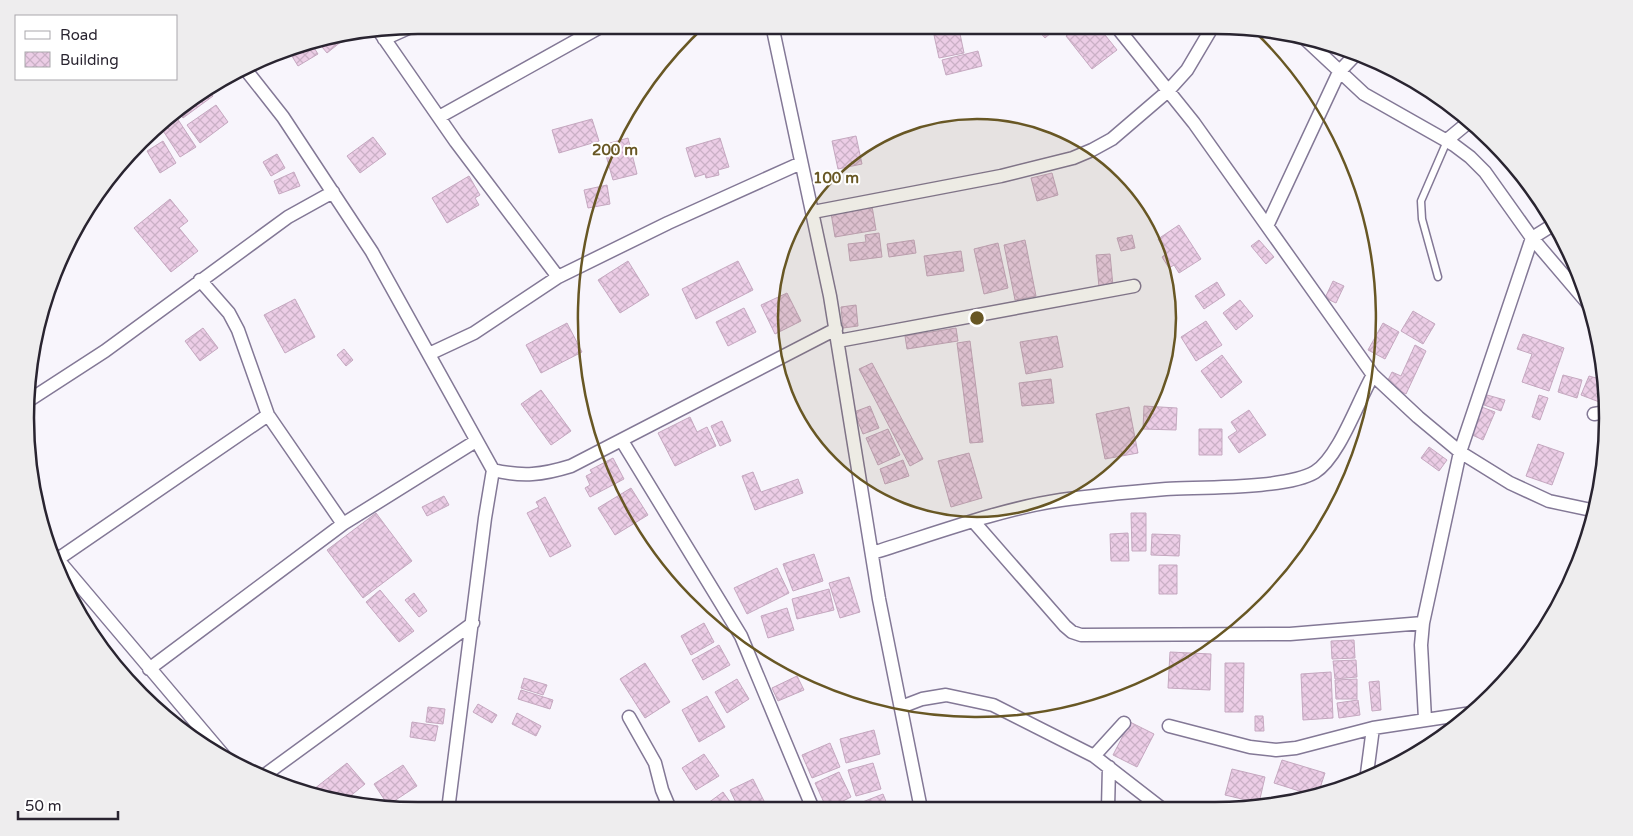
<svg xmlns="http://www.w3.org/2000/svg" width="1633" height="836" viewBox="0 0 1633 836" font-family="'Varela Round',sans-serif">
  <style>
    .building { fill: url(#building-cross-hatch); stroke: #c5a8c0 }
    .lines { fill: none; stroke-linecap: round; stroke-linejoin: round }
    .service-casing { stroke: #837896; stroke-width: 9 }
    .minor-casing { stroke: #837896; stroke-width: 15 }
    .service { stroke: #fff; stroke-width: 6 }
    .minor { stroke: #fff; stroke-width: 12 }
    .ring { fill: none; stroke: #685724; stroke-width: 2.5 }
    .rim { fill: none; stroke: #292430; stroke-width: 2.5 }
    .centre { fill: #685724; stroke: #fff; stroke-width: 2.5 }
    .ring-label { font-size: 15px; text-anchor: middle; font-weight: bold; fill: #685724; stroke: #fff; stroke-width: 4; stroke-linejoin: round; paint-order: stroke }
  </style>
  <defs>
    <pattern id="building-cross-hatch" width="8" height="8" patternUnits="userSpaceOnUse" patternTransform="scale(1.25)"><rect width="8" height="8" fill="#eccde6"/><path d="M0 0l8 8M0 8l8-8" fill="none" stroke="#cab0c6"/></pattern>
  </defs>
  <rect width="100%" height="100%" fill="#f8f5fc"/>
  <!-- building -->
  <path class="building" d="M 1034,26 L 1059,26 L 1045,38 Z
    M 1079,26 L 1098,26 L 1117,50 L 1092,69 L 1066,36 Z
    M 959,29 L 964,53 L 939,58 L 934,35 Z
    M 347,37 L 327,53 L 318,42 Z
    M 311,43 L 318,54 L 298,66 L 287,48 Z
    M 978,51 L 982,66 L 946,75 L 942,60 Z
    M 208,90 L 213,96 L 183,118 L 176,109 Z
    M 216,105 L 228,122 L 200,143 L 187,125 Z
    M 175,115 L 196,147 L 180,157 L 160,126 Z
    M 592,119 L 599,141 L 559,153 L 552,130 Z
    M 856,136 L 862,164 L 838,169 L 832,141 Z
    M 373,137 L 386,154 L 360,173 L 347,156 Z
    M 628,138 L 637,174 L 613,180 L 603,145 Z
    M 720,138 L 729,167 L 718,170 L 719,175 L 706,178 L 705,174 L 695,177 L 686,148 Z
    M 163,141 L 176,163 L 160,173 L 147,151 Z
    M 277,154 L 285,168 L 271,176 L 263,162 Z
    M 294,172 L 300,186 L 279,194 L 274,181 Z
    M 1052,173 L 1058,195 L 1037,201 L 1031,178 Z
    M 469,176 L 480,195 L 475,198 L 479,205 L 447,223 L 432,198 Z
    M 607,185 L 610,204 L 588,208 L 584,190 Z
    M 170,199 L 188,221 L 179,228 L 198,251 L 171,272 L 134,228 Z
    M 872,206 L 876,230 L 835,237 L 831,213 Z
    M 1179,225 L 1201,259 L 1179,273 L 1174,265 L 1169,268 L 1162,257 L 1167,253 L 1158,239 Z
    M 879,233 L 882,257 L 850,261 L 848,244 L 866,242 L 865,235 Z
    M 1132,235 L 1135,248 L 1121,251 L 1117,238 Z
    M 914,240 L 916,253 L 889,257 L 887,244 Z
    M 1025,240 L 1036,296 L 1015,300 L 1004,245 Z
    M 1259,240 L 1274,257 L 1266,264 L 1251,246 Z
    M 998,243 L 1008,288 L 984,294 L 974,249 Z
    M 961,251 L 964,271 L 927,276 L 924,256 Z
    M 1110,254 L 1113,286 L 1099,287 L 1096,255 Z
    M 628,261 L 649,295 L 620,313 L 598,280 Z
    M 738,261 L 753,290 L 696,319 L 682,289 Z
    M 1333,281 L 1344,286 L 1336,303 L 1325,298 Z
    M 1217,282 L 1225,295 L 1204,309 L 1195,296 Z
    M 787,293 L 801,321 L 775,334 L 761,305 Z
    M 295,299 L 315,337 L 285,353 L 264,315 Z
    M 1240,300 L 1253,316 L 1236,330 L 1223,313 Z
    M 856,305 L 858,326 L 843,328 L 841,307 Z
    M 744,308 L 756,332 L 728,346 L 716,322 Z
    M 1413,311 L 1435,324 L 1423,344 L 1401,331 Z
    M 1206,321 L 1222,345 L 1196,361 L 1181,337 Z
    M 567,323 L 582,352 L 541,373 L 526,345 Z
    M 1383,323 L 1399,332 L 1385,359 L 1368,350 Z
    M 203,328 L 218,348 L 200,361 L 185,341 Z
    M 956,328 L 958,341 L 907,349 L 905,336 Z
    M 1523,334 L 1564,348 L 1549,391 L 1522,382 L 1532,354 L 1517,349 Z
    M 1057,336 L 1063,367 L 1026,374 L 1020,342 Z
    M 970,341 L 983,442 L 970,443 L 957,343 Z
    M 1415,345 L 1426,351 L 1406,394 L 1386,384 L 1392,372 L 1401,376 Z
    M 344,349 L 353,360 L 346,366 L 337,355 Z
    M 1222,355 L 1242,382 L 1221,398 L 1201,371 Z
    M 1603,360 L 1605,393 L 1602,403 L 1581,395 L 1589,376 L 1596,378 Z
    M 872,363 L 923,459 L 910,466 L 859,369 Z
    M 1563,375 L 1582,380 L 1577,398 L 1558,392 Z
    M 1051,379 L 1054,403 L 1022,406 L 1019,383 Z
    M 541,390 L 571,431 L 551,445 L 521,404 Z
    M 1487,395 L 1505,400 L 1501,411 L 1484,405 Z
    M 1539,395 L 1548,398 L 1540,420 L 1532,417 Z
    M 870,406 L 879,428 L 863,434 L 854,412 Z
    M 1144,406 L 1177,408 L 1176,430 L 1143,429 Z
    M 1479,406 L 1495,412 L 1483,440 L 1468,433 Z
    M 1129,407 L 1138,453 L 1105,459 L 1096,414 Z
    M 1249,410 L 1266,435 L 1239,453 L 1228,437 L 1237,431 L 1231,422 Z
    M 690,417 L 697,432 L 707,427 L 716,446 L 675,466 L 658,433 Z
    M 722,421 L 731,441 L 720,446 L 711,426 Z
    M 1607,424 L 1607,438 L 1603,436 Z
    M 888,429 L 900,455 L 878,465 L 866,438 Z
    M 1199,429 L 1222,429 L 1222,455 L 1199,455 Z
    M 1538,444 L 1564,453 L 1552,485 L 1526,476 Z
    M 1429,447 L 1447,460 L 1439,471 L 1421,458 Z
    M 969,453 L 982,498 L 951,507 L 938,461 Z
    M 613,458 L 624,479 L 590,497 L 585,488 L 590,485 L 586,476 L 592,473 L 590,470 Z
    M 903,460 L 909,476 L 885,484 L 880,469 Z
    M 753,472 L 761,492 L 798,479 L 803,493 L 755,510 L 742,476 Z
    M 631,488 L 648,515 L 615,535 L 598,508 Z
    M 444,496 L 449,505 L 427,516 L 422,507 Z
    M 545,497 L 571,546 L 550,557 L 527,513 L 539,507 L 536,502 Z
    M 376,513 L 412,561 L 363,598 L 327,550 Z
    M 1131,513 L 1146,513 L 1146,551 L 1132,551 Z
    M 1128,533 L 1129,561 L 1111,561 L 1110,534 Z
    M 1152,534 L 1180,535 L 1179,556 L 1151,555 Z
    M 814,554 L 823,581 L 793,591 L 783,564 Z
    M 1159,565 L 1177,565 L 1177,594 L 1159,594 Z
    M 777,568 L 789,593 L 747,614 L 734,588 Z
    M 849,577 L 860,612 L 840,618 L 829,583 Z
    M 829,589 L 834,610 L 797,619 L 792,599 Z
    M 380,590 L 414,631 L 399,642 L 366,602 Z
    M 414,593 L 427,611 L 419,617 L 405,600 Z
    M 787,608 L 794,630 L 768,638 L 761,616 Z
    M 704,623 L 714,642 L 691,655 L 681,636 Z
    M 1354,640 L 1355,658 L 1332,659 L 1331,641 Z
    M 719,645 L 730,665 L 703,680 L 692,660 Z
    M 1170,652 L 1211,654 L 1210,690 L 1168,688 Z
    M 1356,660 L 1357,677 L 1335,679 L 1333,661 Z
    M 645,663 L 670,702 L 645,718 L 620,679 Z
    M 1225,663 L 1244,663 L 1243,712 L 1225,712 Z
    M 1331,672 L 1333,718 L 1303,720 L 1301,674 Z
    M 797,676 L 804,690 L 778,701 L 772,688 Z
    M 524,678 L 547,685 L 543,695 L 521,688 Z
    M 737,679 L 749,699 L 727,713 L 715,692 Z
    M 1357,679 L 1357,699 L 1336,699 L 1335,680 Z
    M 1379,681 L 1381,710 L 1372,711 L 1369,682 Z
    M 521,690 L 553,700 L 550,709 L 518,699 Z
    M 707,696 L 725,727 L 699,742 L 682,710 Z
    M 1358,700 L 1360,715 L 1339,718 L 1337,703 Z
    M 478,704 L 497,715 L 492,723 L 473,712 Z
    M 428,707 L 445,709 L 443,724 L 426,722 Z
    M 517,713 L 541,726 L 536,736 L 512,724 Z
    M 1255,716 L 1263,716 L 1264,731 L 1255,731 Z
    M 412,722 L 438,726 L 435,741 L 410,737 Z
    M 1130,722 L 1154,734 L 1137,767 L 1113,755 Z
    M 874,730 L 880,754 L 846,763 L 840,739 Z
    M 830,743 L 840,767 L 812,778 L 802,755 Z
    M 704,754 L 719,776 L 696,790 L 682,768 Z
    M 1282,760 L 1325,773 L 1318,794 L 1312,795 L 1274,783 Z
    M 347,763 L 365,784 L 343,802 L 322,799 L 314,789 Z
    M 873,763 L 881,789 L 856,796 L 848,770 Z
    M 403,765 L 417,786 L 388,805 L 374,784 Z
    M 1232,769 L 1265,777 L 1259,803 L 1225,795 Z
    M 839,772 L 851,797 L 827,809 L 815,783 Z
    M 753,779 L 768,809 L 739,809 L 730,790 Z
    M 723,792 L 735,809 L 706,809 L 704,806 Z
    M 883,794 L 889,809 L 862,809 L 860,803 Z
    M 854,804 L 856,809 L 842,809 Z"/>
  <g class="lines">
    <defs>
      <path id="service" d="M 1438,277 L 1422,219 L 1421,201 L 1447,141"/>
      <path id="minor" d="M 772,25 L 830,296 L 879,599 L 921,809
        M 1116,26 L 1194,123 L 1373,375 L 1418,417 L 1460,452 L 1510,483 L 1549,501 L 1596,511
        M 379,31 L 456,142 L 558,277
        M 1302,36 L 1364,94 L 1454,145 L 1470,157 L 1485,172 L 1532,238 L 1590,306
        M 384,39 L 413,26
        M 246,70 L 283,117 L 372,252 L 493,470 L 485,518 L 448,810
        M 439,117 L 604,25
        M 1447,140 L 1470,121
        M 813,212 L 1001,176 L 1073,158 L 1092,150 L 1112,139 L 1168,91 L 1187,70 L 1213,26
        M 1268,224 L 1339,72 L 1357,53
        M 200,280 L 229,313 L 238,330 L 268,415 L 343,524
        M 838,341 L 1134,286
        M 429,354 L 474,333 L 558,277 L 668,223 L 801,163
        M 31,399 L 105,351 L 288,217 L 333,192
        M 1594,414 L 1606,412
        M 622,441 L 741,636 L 813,809
        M 493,470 C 523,477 542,475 571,466 L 836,329
        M 974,522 L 1065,626 L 1072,632 L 1081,635 L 1290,634 L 1423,623
        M 872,553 C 931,535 1000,509 1061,500 C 1096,495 1131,492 1166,489 C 1201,487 1287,489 1315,472 C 1339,457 1358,401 1373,375
        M 54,555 L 225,757
        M 58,559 L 268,415
        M 149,669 L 343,524 L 476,441
        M 901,707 L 922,699 L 946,695 L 993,705 L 1094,756 L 1161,808
        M 629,717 L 655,763 L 662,790 L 670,809
        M 1425,719 L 1421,645 L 1423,623 L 1460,452 L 1532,238 L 1556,223
        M 1169,726 L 1250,747 L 1276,750 L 1296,748 L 1373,728 L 1472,713
        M 1094,756 L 1124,723
        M 262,777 L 473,623
        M 1366,781 L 1373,728
        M 1108,808 L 1109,767"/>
    </defs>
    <!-- service casing -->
    <use href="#service" class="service-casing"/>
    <!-- minor casing -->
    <use href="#minor" class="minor-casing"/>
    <!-- service -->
    <use href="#service" class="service"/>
    <!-- minor -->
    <use href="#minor" class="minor"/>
  </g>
  <!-- distance rings -->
  <circle cx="977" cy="318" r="199" fill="#685724" fill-opacity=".12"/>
  <g class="ring">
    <circle cx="977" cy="318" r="199"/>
    <path d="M1252 29A399 399 0 1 1 705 26"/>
  </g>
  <!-- crop -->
  <path d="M0 0H1633V836H0ZM418 34H1215A384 384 0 0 1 1599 418V418A384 384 0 0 1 1215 802H418A384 384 0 0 1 34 418V418A384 384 0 0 1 418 34Z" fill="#eeedee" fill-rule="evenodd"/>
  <path class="rim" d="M418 34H1215A384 384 0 0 1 1599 418V418A384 384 0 0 1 1215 802H418A384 384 0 0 1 34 418V418A384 384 0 0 1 418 34Z"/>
  <circle cx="977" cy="318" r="8" class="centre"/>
  <g class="ring-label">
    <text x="615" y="155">200 m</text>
    <text x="836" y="183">100 m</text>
  </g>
  <!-- legend -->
  <rect x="15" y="15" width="162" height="65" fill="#ffffff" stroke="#a9a7ac"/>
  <rect x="25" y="31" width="25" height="8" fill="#ffffff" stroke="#a9a7ac"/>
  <text x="60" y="40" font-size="15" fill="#292430">Road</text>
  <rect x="25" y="52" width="25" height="15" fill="url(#building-cross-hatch)" stroke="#a9a7ac"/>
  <text x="60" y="65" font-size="15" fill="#292430">Building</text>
  <!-- scale -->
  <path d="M18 811v8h100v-8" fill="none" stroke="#292430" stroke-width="2.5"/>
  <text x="25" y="811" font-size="15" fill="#292430" stroke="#ffffff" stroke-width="4" paint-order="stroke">50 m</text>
</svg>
